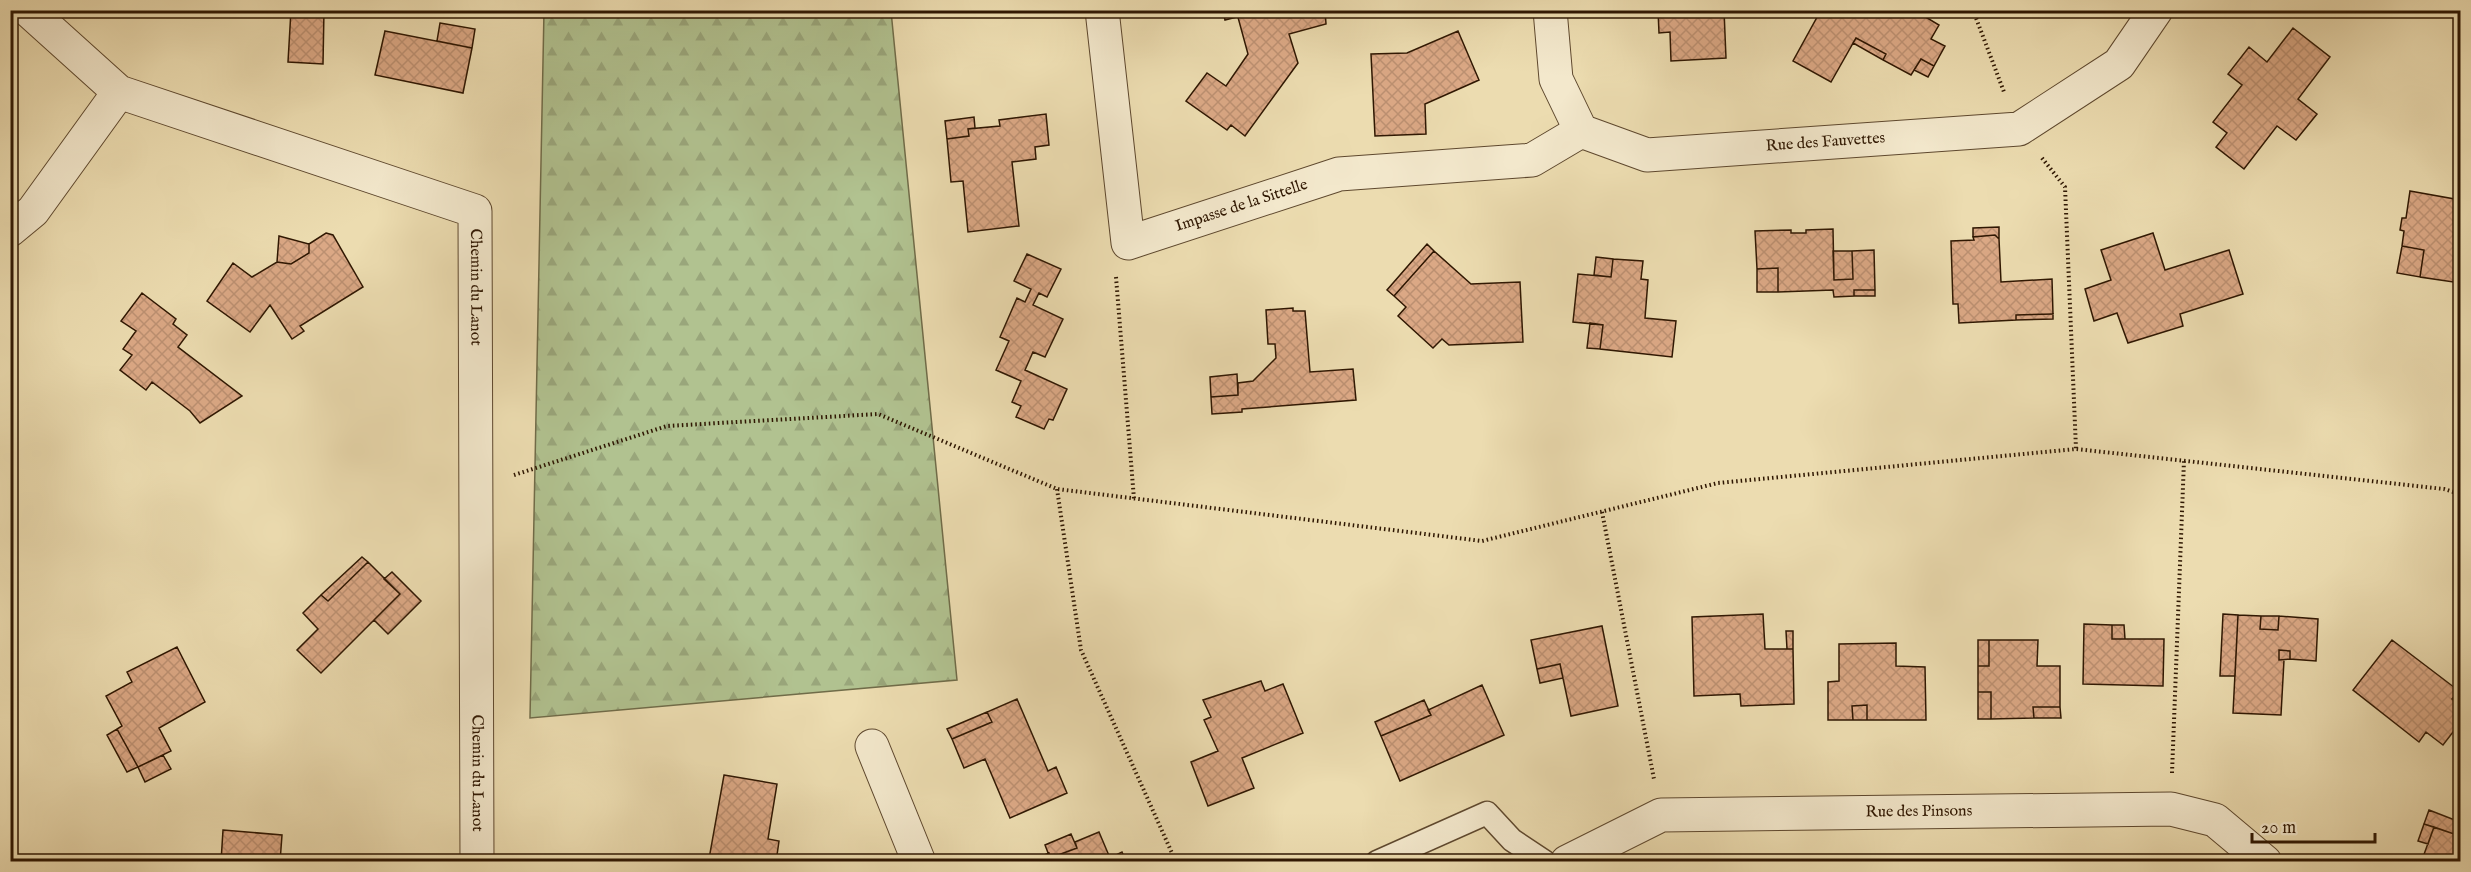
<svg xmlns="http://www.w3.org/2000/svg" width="2471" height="872" viewBox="0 0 2471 872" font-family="'IM FELL English',serif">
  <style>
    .forest { fill: url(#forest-firs); stroke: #706c49; stroke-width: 1.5 }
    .building { fill: url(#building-cross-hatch); stroke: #2f1702; stroke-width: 1.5 }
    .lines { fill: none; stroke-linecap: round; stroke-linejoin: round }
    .service-casing { stroke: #5e482e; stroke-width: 25 }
    .minor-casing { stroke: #5e482e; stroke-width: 35 }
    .path { stroke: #2f1702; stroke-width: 4; stroke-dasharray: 1.5 3; stroke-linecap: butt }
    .service { stroke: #f3e8cc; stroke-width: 22 }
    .minor { stroke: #f3e8cc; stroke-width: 33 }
    .labels { text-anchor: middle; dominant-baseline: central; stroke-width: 4.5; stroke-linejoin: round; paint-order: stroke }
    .street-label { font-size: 16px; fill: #2f1702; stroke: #f3e8cc }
  </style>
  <defs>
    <pattern id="forest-firs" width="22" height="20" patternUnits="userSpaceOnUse" patternTransform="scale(1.5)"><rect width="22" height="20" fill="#b1c290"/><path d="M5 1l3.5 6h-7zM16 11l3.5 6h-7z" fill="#99a67b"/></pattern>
    <pattern id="building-cross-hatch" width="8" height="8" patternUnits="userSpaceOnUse" patternTransform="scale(1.5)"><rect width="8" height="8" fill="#dba885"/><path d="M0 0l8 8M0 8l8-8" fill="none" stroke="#bc9071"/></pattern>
  </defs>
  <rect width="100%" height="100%" fill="#ecdcb0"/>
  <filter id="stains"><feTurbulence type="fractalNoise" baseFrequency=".00333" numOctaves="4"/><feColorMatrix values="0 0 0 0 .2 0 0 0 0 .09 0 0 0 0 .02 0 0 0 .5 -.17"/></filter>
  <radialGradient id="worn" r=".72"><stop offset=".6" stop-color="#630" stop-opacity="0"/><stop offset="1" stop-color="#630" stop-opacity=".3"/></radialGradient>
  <!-- forest -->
  <path class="forest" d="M 544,11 L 891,11 L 957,680 L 530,718 Z"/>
  <!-- building -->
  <path class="building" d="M 291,10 L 324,10 L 323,64 L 288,62 Z
    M 1008,10 L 1035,10 L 1036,12 L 1008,16 Z
    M 1236,10 L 1325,10 L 1326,24 L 1289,34 L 1298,63 L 1245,136 L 1231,125 L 1227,130 L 1186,101 L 1207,73 L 1226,86 L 1248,54 Z
    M 1236,10 L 1237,17 L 1225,20 L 1223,11 Z
    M 1658,10 L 1724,10 L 1726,58 L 1671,61 L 1670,32 L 1659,33 Z
    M 1821,10 L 1914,10 L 1939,25 L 1931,39 L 1945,46 L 1934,66 L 1921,59 L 1911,75 L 1883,60 L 1886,54 L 1856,38 L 1831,82 L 1793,61 Z
    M 440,23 L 475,29 L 472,48 L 437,41 Z
    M 2293,28 L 2330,57 L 2298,99 L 2317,114 L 2296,140 L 2277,126 L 2244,169 L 2216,147 L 2227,133 L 2213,122 L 2242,85 L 2228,74 L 2249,47 L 2267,62 Z
    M 385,31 L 472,48 L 463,93 L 375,75 Z
    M 1458,31 L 1479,80 L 1425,104 L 1426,134 L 1375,136 L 1371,54 L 1407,53 Z
    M 1856,38 L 1886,54 L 1883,60 L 1853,43 Z
    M 1921,59 L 1934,66 L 1928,77 L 1914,70 Z
    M 1046,114 L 1049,145 L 1035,147 L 1036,159 L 1012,162 L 1019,226 L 968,232 L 963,181 L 951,182 L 947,139 L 969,136 L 968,129 L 1000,126 L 999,120 Z
    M 974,117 L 975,128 L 968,129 L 969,136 L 947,139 L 945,121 Z
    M 2410,191 L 2460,200 L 2460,283 L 2420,277 L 2424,250 L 2402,246 L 2404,231 L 2400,230 L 2402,218 L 2406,218 Z
    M 1999,227 L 1999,239 L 1995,235 L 1973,237 L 1973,228 Z
    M 1833,229 L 1834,280 L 1853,279 L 1852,251 L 1874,250 L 1875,290 L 1854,290 L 1854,296 L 1834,297 L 1833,290 L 1778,292 L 1778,268 L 1757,269 L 1755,231 L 1791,230 L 1791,233 L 1806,233 L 1806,230 Z
    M 326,233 L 333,235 L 363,287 L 300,326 L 304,331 L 292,339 L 270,305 L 250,332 L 207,301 L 233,263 L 252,277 L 277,262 L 291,264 L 309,253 L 309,244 Z
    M 2153,233 L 2165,270 L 2229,250 L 2243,294 L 2180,314 L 2183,326 L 2128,343 L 2117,313 L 2094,321 L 2085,289 L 2111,280 L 2101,250 Z
    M 1995,235 L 1999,239 L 2001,282 L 2052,279 L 2053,314 L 2016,315 L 2016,320 L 1959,323 L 1958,304 L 1953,304 L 1951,241 L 1974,240 L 1973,237 Z
    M 279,236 L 309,244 L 309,253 L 291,264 L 277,262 Z
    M 1427,244 L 1434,251 L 1394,296 L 1387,290 Z
    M 2402,246 L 2424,250 L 2420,277 L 2397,273 Z
    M 1434,251 L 1471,284 L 1520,282 L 1523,342 L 1449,345 L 1442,339 L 1433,348 L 1398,316 L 1406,307 L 1394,296 Z
    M 1833,251 L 1852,251 L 1853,279 L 1834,280 Z
    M 1027,254 L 1061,269 L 1047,297 L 1039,293 L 1033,305 L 1063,319 L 1045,357 L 1033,352 L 1025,370 L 1067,389 L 1053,420 L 1049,419 L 1044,429 L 1016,417 L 1021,406 L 1012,402 L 1021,381 L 996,370 L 1009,341 L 1000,337 L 1017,298 L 1025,302 L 1031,289 L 1014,281 Z
    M 1596,257 L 1613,259 L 1611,277 L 1594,275 Z
    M 1613,259 L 1643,261 L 1641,279 L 1648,280 L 1645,318 L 1676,321 L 1672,357 L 1600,349 L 1603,325 L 1573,322 L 1578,274 L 1611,277 Z
    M 1778,268 L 1778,292 L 1757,292 L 1757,269 Z
    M 1854,290 L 1875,290 L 1875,296 L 1854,296 Z
    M 142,293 L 176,319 L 173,324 L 187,335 L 178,347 L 242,396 L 200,423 L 190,411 L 152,382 L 146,390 L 120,370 L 132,355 L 123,349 L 136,331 L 121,321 Z
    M 1293,308 L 1293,311 L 1305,311 L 1310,372 L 1353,369 L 1356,400 L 1242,409 L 1242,412 L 1212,414 L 1211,397 L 1238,395 L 1238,383 L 1253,381 L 1276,358 L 1275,344 L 1268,344 L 1266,310 Z
    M 2053,314 L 2053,319 L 2016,320 L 2016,315 Z
    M 1590,323 L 1603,325 L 1600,349 L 1587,348 Z
    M 1237,374 L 1238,395 L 1211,397 L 1210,377 Z
    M 362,557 L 368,562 L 328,601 L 321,595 Z
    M 368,562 L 400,594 L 321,673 L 297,650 L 318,629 L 303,613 L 321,595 L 328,601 Z
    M 392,572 L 421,601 L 388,634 L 374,620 L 400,594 L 384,579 Z
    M 1763,614 L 1765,649 L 1793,649 L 1794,704 L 1741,706 L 1740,694 L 1694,696 L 1692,617 Z
    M 2223,614 L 2238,615 L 2235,676 L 2220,676 Z
    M 2238,615 L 2261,616 L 2260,629 L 2278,630 L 2279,616 L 2318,619 L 2316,661 L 2290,659 L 2290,651 L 2279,650 L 2279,660 L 2284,660 L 2281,715 L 2233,713 Z
    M 2261,616 L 2279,616 L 2278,630 L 2260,629 Z
    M 2084,624 L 2112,625 L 2112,639 L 2164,639 L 2163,686 L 2083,684 Z
    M 2112,625 L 2124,625 L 2125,639 L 2112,639 Z
    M 1602,626 L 1618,706 L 1571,716 L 1560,664 L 1537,669 L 1531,640 Z
    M 1786,631 L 1793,631 L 1793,649 L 1787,649 Z
    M 1978,640 L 1989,640 L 1989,666 L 1978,666 Z
    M 1989,640 L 2038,640 L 2037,666 L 2060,666 L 2060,707 L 2033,707 L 2034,718 L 1991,719 L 1991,692 L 1978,692 L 1978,666 L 1989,666 Z
    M 2392,640 L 2459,691 L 2452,699 L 2460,706 L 2460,723 L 2443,745 L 2426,732 L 2419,742 L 2353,690 Z
    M 1896,643 L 1896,666 L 1925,667 L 1926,720 L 1867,720 L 1867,705 L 1852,706 L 1853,720 L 1828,720 L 1828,682 L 1839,681 L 1839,644 Z
    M 177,647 L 205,702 L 159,728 L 171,751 L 138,767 L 117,729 L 122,726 L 106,696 L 132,682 L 127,672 Z
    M 2279,650 L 2290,651 L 2290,659 L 2279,660 Z
    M 1560,664 L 1563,678 L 1540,683 L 1537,669 Z
    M 1261,681 L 1265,691 L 1283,684 L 1303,733 L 1242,758 L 1254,788 L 1208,806 L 1191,762 L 1218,751 L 1204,720 L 1211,717 L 1203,700 Z
    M 1482,685 L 1504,735 L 1400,781 L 1381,736 L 1431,715 L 1428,710 Z
    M 1978,692 L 1991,692 L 1991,719 L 1978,719 Z
    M 1017,699 L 1048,771 L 1056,767 L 1067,793 L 1010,818 L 985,759 L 964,768 L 952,739 L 992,722 L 987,712 Z
    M 1424,700 L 1431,715 L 1381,736 L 1375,722 Z
    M 1867,705 L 1867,720 L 1853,720 L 1852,706 Z
    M 2033,707 L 2060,707 L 2061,718 L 2034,718 Z
    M 987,712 L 992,722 L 952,739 L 947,729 Z
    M 117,729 L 138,767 L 127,772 L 107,735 Z
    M 163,755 L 171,769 L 145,782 L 138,767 Z
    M 724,775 L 777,784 L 768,839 L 779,841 L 776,862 L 706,862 L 707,858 L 709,859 Z
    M 2429,810 L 2460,822 L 2460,836 L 2424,824 Z
    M 2424,824 L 2434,827 L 2428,844 L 2418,841 Z
    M 2434,827 L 2460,836 L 2460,862 L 2434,862 L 2423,857 Z
    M 223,830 L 282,835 L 280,862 L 221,862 Z
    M 1099,832 L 1110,858 L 1122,852 L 1126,862 L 1027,862 L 1049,853 L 1050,858 L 1077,848 L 1075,842 Z
    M 1071,834 L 1077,848 L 1050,858 L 1045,845 Z"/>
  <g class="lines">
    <defs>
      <path id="service" d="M 1377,862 L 1487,813 L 1512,840 L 1545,862"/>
      <g id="minor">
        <path id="s1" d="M 28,10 L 119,92 L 475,211 L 477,862"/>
        <path id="s2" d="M 1102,10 L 1128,243 L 1339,174 L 1532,160 L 1581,131"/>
        <path id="s3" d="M 1550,10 L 1556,79 L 1581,131 L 1647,155 L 2019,129 L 2119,64 L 2156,10"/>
        <path d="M 10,230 L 33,211 L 119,92"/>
        <path d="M 872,746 L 919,862"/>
        <path id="s4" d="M 1567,862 L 1661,815 L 2171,809 L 2215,820 L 2265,862"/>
      </g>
    </defs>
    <!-- service casing -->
    <use href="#service" class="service-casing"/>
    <!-- minor casing -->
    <use href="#minor" class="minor-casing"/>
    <!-- path -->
    <path class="path" d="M 1973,10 L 2004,92
      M 2042,158 L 2065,187 L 2076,449
      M 1116,277 L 1134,499
      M 514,475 L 667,426 L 878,414 L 1057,489 L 1482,541 L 1718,483 L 2076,449 L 2444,489 L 2460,494
      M 1057,489 L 1081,650 L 1176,862
      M 1602,512 L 1654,779
      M 2172,773 L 2184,460"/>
    <!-- service -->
    <use href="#service" class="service"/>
    <!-- minor -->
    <use href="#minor" class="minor"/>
  </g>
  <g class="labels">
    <!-- street labels -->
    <g class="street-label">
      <text stroke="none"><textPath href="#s3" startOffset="376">Rue des Fauvettes</textPath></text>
      <text stroke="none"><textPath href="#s2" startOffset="354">Impasse de la Sittelle</textPath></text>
      <text stroke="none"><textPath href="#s1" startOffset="574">Chemin du Lanot</textPath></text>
      <text stroke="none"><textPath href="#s1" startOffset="1060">Chemin du Lanot</textPath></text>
      <text stroke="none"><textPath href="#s4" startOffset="363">Rue des Pinsons</textPath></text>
    </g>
  </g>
  <!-- margin -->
  <rect width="2471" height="872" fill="none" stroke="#ecdcb0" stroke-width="36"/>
  <rect x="12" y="12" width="2447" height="848" fill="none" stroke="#2f1702" stroke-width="3"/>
  <rect x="18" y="18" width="2435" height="836" fill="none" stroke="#2f1702" stroke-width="1.5"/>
  <!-- scale -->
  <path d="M2252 833v9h123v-9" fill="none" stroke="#2f1702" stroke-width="3"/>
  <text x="2261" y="833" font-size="18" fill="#2f1702" stroke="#f3e8cc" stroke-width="4.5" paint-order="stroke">20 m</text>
  <rect width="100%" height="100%" filter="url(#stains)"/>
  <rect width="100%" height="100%" fill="url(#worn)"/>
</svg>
